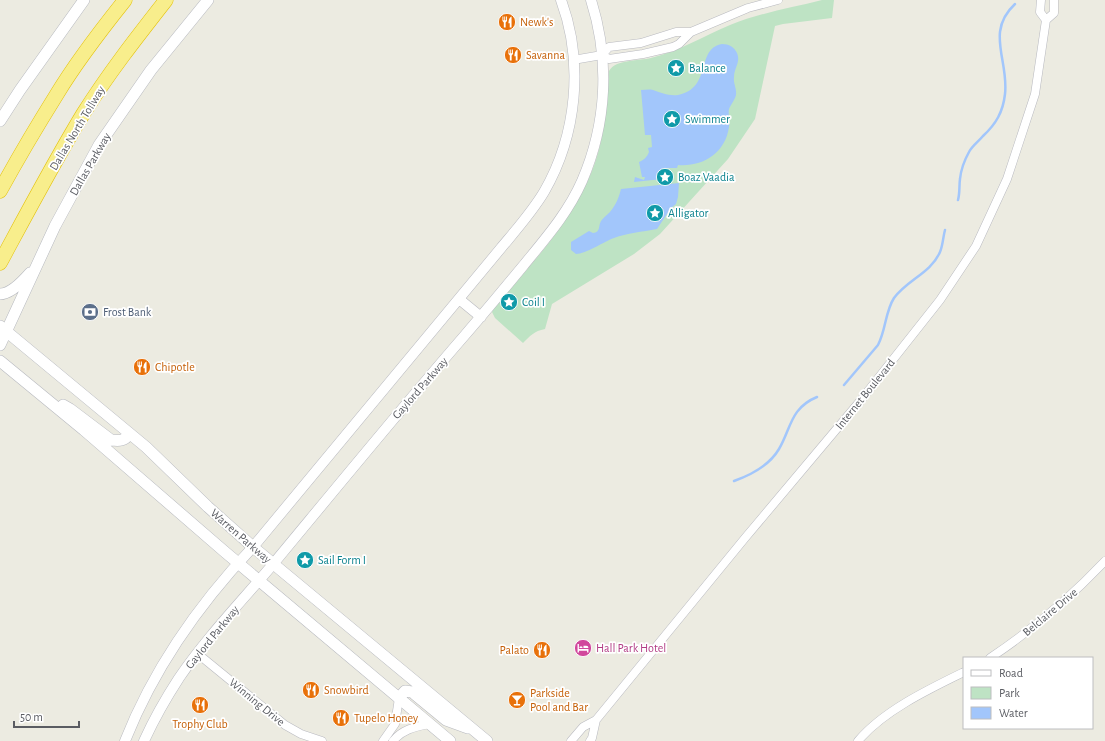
<svg xmlns="http://www.w3.org/2000/svg" width="1105" height="741" viewBox="0 0 1105 741" font-family="'Alegreya Sans',sans-serif">
  <style>
    .green { fill: #bee3c4 }
    .water { fill: #a2c6fb }
    .lines { fill: none; stroke-linecap: round; stroke-linejoin: round }
    .stream { stroke: #a2c6fb; stroke-width: 2.5 }
    .minor-casing { stroke: #b9bac0; stroke-width: 9 }
    .tertiary-casing { stroke: #b9bac0; stroke-width: 11 }
    .secondary-casing { stroke: #b7b9bf; stroke-width: 12 }
    .motorway-casing { stroke: #e4c209; stroke-width: 15 }
    .minor { stroke: #fff; stroke-width: 8 }
    .tertiary { stroke: #fff; stroke-width: 10 }
    .secondary { stroke: #fff; stroke-width: 11 }
    .motorway { stroke: #f8ee8c; stroke-width: 14 }
    .labels { text-anchor: middle; dominant-baseline: central; stroke-width: 3.5; stroke-linejoin: round; paint-order: stroke }
    .food-label { font-size: 12px; fill: #c56008; stroke: #fff; text-anchor: start }
    .culture-label { font-size: 12px; fill: #0d838f; stroke: #fff; text-anchor: start }
    .street-label { font-size: 12px; fill: #5a5c62; stroke: #fff }
    .service-label { font-size: 12px; fill: #4e5e75; stroke: #fff; text-anchor: start }
    .hotel-label { font-size: 12px; fill: #b23c85; stroke: #fff; text-anchor: start }
  </style>
  <rect width="100%" height="100%" fill="#ecebe1"/>
  <!-- green -->
  <path class="green" d="M 822,0 L 834,0 L 832,18 L 783,24 L 775,26 L 755,119 L 728,159 L 660,234 L 634,254 L 552,304 L 545,329 C 534,331 530,336 523,343 L 495,318 L 492,312 L 494,308 C 537,257 587,207 601,141 C 606,118 607,94 609,71 C 616,59 639,61 651,58 C 679,51 704,36 730,25 C 759,13 791,8 822,0 Z"/>
  <!-- water -->
  <path class="water" d="M 722,44 C 729,44 734,47 737,53 C 741,62 734,68 734,77 C 733,83 737,89 736,95 C 735,100 731,104 729,109 C 728,114 730,121 729,127 C 725,154 702,167 678,165 L 677,168 L 665,168 L 660,172 L 660,178 L 662,178 L 662,179 L 634,182 L 635,177 L 644,180 L 645,177 L 642,177 L 639,162 C 644,160 647,157 649,152 L 648,148 L 652,147 L 651,135 L 645,135 L 641,90 C 645,90 649,89 653,90 C 662,93 668,96 678,95 C 713,88 695,49 722,44 Z
    M 679,183 L 678,197 L 676,204 L 671,208 L 657,229 C 642,232 627,233 614,238 C 603,242 586,254 576,254 L 571,250 L 571,242 L 589,231 L 593,233 C 601,232 598,226 601,221 C 603,218 607,215 610,212 C 616,205 619,197 621,189 Z"/>
  <g class="lines">
    <!-- stream -->
    <path class="stream" d="M 958,200 C 960,193 959,186 960,179 C 961,169 964,161 969,152 C 972,146 978,142 983,136 C 996,124 1003,112 1005,94 C 1009,60 985,32 1015,4
      M 844,385 L 878,345 C 886,330 885,312 894,298 C 907,280 931,273 940,252 C 943,245 943,237 945,230
      M 734,481 C 751,475 769,466 779,449 C 791,429 790,408 817,397"/>
    <defs>
      <path id="minor" d="M 1041,0 L 1040,12 L 1046,20
        M 602,55 L 609,59 L 643,54 L 673,47 L 679,44 L 691,32
        M 573,60 L 602,55 L 609,47 L 641,43 L 676,32 L 691,32 L 748,8 L 778,0
        M 198,654 L 285,725 L 301,734 L 322,741
        M 990,658 C 1032,630 1070,598 1105,561
        M 383,741 L 395,724 L 399,698
        M 393,741 C 403,729 415,727 429,724
        M 571,741 L 583,727 L 596,720 L 745,538 L 861,400 L 940,300 L 976,246 L 1007,179 L 1035,94 L 1046,20 L 1054,13 L 1054,0
        M 590,741 L 592,738 L 596,720
        M 858,741 C 883,711 929,689 964,672"/>
      <path id="tertiary" d="M 459,299 L 481,317
        M 125,741 C 154,668 199,604 253,547 L 501,248 C 516,230 532,212 544,192 C 577,135 584,62 561,0
        M 144,741 C 154,719 166,698 179,678 C 207,637 242,601 274,563 C 337,487 400,410 465,335 C 485,312 504,289 523,266 C 545,239 568,213 582,181 C 607,123 610,60 591,0"/>
      <path id="secondary" d="M 0,121 L 20,90 L 84,0
        M 0,294 C 10,294 23,281 30,273
        M 0,326 L 146,447 L 208,507 L 253,547 L 487,741
        M 0,345 L 55,226 L 99,145 L 151,70 L 208,0
        M 0,361 L 84,430 L 225,552 L 450,741
        M 63,405 L 70,409 L 111,440 C 120,441 124,441 130,434
        M 399,698 L 405,691 L 412,692 L 446,720 L 468,728"/>
      <path id="motorway" d="M 0,191 C 18,158 37,126 57,94 C 77,61 101,30 125,0
        M 0,263 C 27,213 54,162 83,114 C 108,74 137,37 166,0"/>
    </defs>
    <!-- minor casing -->
    <use href="#minor" class="minor-casing"/>
    <!-- tertiary casing -->
    <use href="#tertiary" class="tertiary-casing"/>
    <!-- secondary casing -->
    <use href="#secondary" class="secondary-casing"/>
    <!-- motorway casing -->
    <use href="#motorway" class="motorway-casing"/>
    <!-- minor -->
    <use href="#minor" class="minor"/>
    <!-- tertiary -->
    <use href="#tertiary" class="tertiary"/>
    <!-- secondary -->
    <use href="#secondary" class="secondary"/>
    <!-- motorway -->
    <use href="#motorway" class="motorway"/>
  </g>
  <!-- icons -->
  <defs>
    <symbol id="restaurant-disc" viewBox="-11 -11 22 22"><circle r="9.5" fill="#e8710a" stroke="#fff"/><path d="M-5-6h1v4h1v-4h1v4h1v-4h1v5L-1.5 .5V6h-2V.5L-5-1ZM5-6V6H3V1.5H1.5Q1.5-4 5-6Z" fill="#fff"/></symbol>
    <symbol id="sight-disc" viewBox="-11 -11 22 22"><circle r="9.5" fill="#0f9aa8" stroke="#fff"/><path d="M0-6L1.8-2.2L6-1.7L2.9 1.2L3.7 5.4L0 3.3L-3.7 5.4L-2.9 1.2L-6-1.7L-1.8-2.2Z" fill="#fff"/></symbol>
    <symbol id="bank-disc" viewBox="-11 -11 22 22"><circle r="9.5" fill="#5c6f8a" stroke="#fff"/><path d="M-6-4H6V4H-6ZM0-2.3a2.3 2.3 0 1 0 0 4.6a2.3 2.3 0 1 0 0-4.6Z" fill="#fff"/></symbol>
    <symbol id="hotel-disc" viewBox="-11 -11 22 22"><circle r="9.5" fill="#d1479c" stroke="#fff"/><path d="M-6-4.5h1.5V1H6V5H4.5V3h-9V5H-6ZM-4 0a1.8 1.8 0 1 1 3.6 0ZM.5 0V-2.5h3Q6-2.5 6 0Z" fill="#fff"/></symbol>
    <symbol id="bar-disc" viewBox="-11 -11 22 22"><circle r="9.5" fill="#e8710a" stroke="#fff"/><path d="M-6-5H6L.8 .8V4.5H3.5V6h-7V4.5H-.8V.8Z" fill="#fff"/></symbol>
  </defs>
  <g fill-rule="evenodd">
    <use href="#restaurant-disc" x="497" y="12" width="20" height="20"/>
    <use href="#restaurant-disc" x="503" y="45" width="20" height="20"/>
    <use href="#sight-disc" x="666" y="58" width="20" height="20"/>
    <use href="#sight-disc" x="662" y="109" width="20" height="20"/>
    <use href="#sight-disc" x="655" y="167" width="20" height="20"/>
    <use href="#sight-disc" x="645" y="203" width="20" height="20"/>
    <use href="#sight-disc" x="499" y="292" width="20" height="20"/>
    <use href="#bank-disc" x="80" y="302" width="20" height="20"/>
    <use href="#restaurant-disc" x="132" y="357" width="20" height="20"/>
    <use href="#sight-disc" x="295" y="550" width="20" height="20"/>
    <use href="#hotel-disc" x="573" y="638" width="20" height="20"/>
    <use href="#restaurant-disc" x="532" y="640" width="20" height="20"/>
    <use href="#restaurant-disc" x="301" y="680" width="20" height="20"/>
    <use href="#bar-disc" x="507" y="690" width="20" height="20"/>
    <use href="#restaurant-disc" x="190" y="695" width="20" height="20"/>
    <use href="#restaurant-disc" x="331" y="708" width="20" height="20"/>
  </g>
  <g class="labels">
    <!-- food labels -->
    <g class="food-label">
      <text x="520" y="22">Newk's</text>
      <text x="526" y="55">Savanna</text>
      <text x="155" y="367">Chipotle</text>
      <text x="529" y="650" text-anchor="end">Palato</text>
      <text x="324" y="690">Snowbird</text>
      <text x="530" y="693">Parkside<tspan x="530" dy="14">Pool and Bar</tspan></text>
      <text x="354" y="718">Tupelo Honey</text>
      <text x="200" y="724" text-anchor="middle">Trophy Club</text>
    </g>
    <!-- culture labels -->
    <g class="culture-label">
      <text x="689" y="68">Balance</text>
      <text x="685" y="119">Swimmer</text>
      <text x="678" y="177">Boaz Vaadia</text>
      <text x="668" y="213">Alligator</text>
      <text x="522" y="302">Coil I</text>
      <text x="318" y="560">Sail Form I</text>
    </g>
    <!-- street labels -->
    <g class="street-label">
      <text transform="translate(77 128) rotate(-59)">Dallas North Tollway</text>
      <text transform="translate(90 164) rotate(-60)">Dallas Parkway</text>
      <text transform="translate(420 388) rotate(-49)">Gaylord Parkway</text>
      <text transform="translate(865 394) rotate(-51)">Internet Boulevard</text>
      <text transform="translate(241 536) rotate(41)">Warren Parkway</text>
      <text transform="translate(1050 612) rotate(-40)">Belclaire Drive</text>
      <text transform="translate(212 637) rotate(-51)">Gaylord Parkway</text>
      <text transform="translate(257 702) rotate(39)">Winning Drive</text>
    </g>
    <!-- service labels -->
    <g class="service-label">
      <text x="103" y="312">Frost Bank</text>
    </g>
    <!-- hotel labels -->
    <g class="hotel-label">
      <text x="596" y="648">Hall Park Hotel</text>
    </g>
  </g>
  <!-- legend -->
  <rect x="963" y="657" width="130" height="72" fill="#ffffff" stroke="#bdbec0"/>
  <rect x="971" y="670" width="20" height="6" fill="#ffffff" stroke="#bdbec0"/>
  <text x="999" y="677" font-size="12" fill="#5a5c62">Road</text>
  <rect x="971" y="687" width="20" height="12" fill="#bee3c4" stroke="#bdbec0"/>
  <text x="999" y="697" font-size="12" fill="#5a5c62">Park</text>
  <rect x="971" y="707" width="20" height="12" fill="#a2c6fb" stroke="#bdbec0"/>
  <text x="999" y="717" font-size="12" fill="#5a5c62">Water</text>
  <!-- scale -->
  <path d="M14 721v6h65v-6" fill="none" stroke="#5a5c62" stroke-width="2"/>
  <text x="20" y="721" font-size="12" fill="#5a5c62" stroke="#ffffff" stroke-width="3" paint-order="stroke">50 m</text>
</svg>
